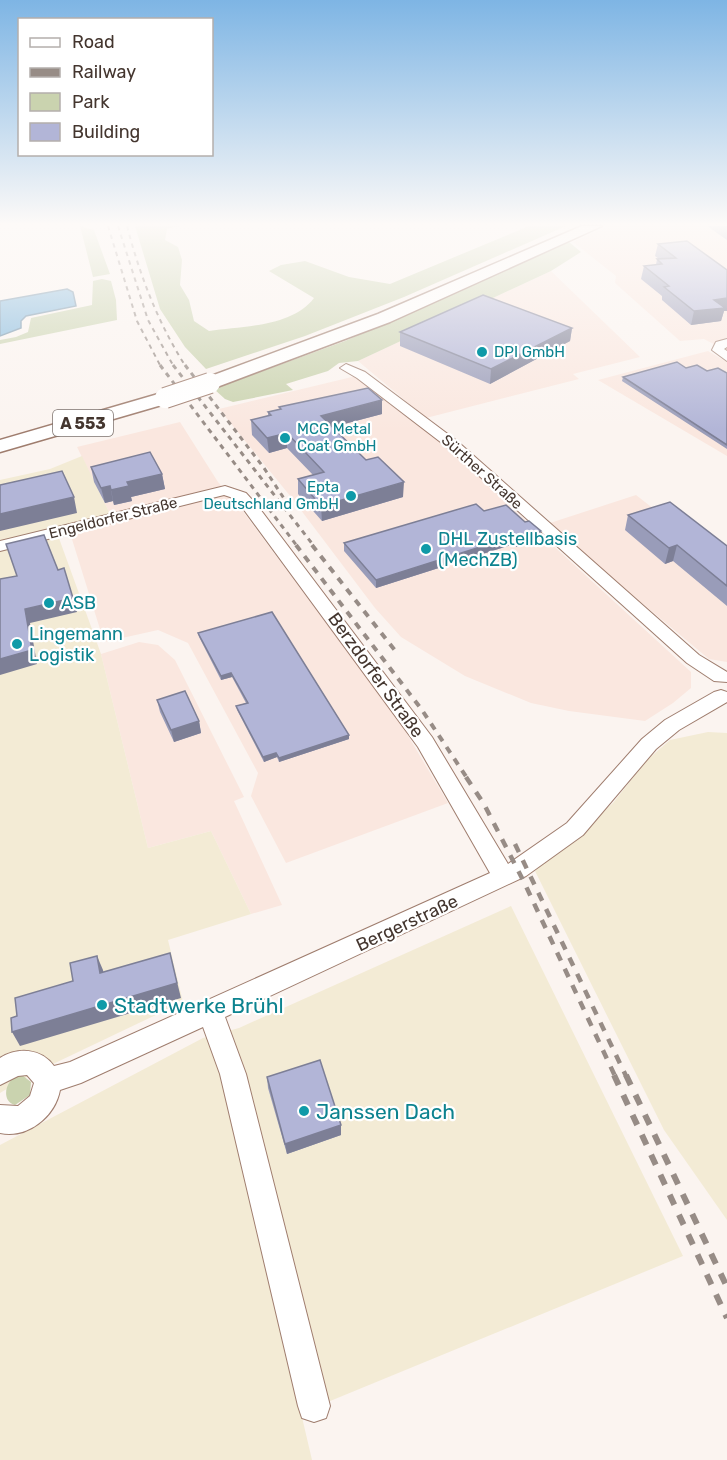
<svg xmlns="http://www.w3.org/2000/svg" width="727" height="1460" viewBox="0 0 727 1460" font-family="Rubik,sans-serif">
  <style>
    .built { fill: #fae7df }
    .industrial { fill: #f3ebd5 }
    .green { fill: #cad3af }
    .water { fill: #80b7dd; stroke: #6e90a9; stroke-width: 1.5 }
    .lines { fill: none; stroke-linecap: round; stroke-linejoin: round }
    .minor-casing { stroke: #9f7d6e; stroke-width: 2 }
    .highway-casing { stroke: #9f7d6e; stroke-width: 3 }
    .minor { fill: #fff; fill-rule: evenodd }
    .highway { fill: #fff; fill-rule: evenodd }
    .rail-far4 { stroke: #978c86; stroke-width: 2; stroke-dasharray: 4.5 4.5; stroke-linecap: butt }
    .rail-far3 { stroke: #978c86; stroke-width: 3; stroke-dasharray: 5 5; stroke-linecap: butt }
    .rail-far2 { stroke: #978c86; stroke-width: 4; stroke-dasharray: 7 7; stroke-linecap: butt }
    .rail-far1 { stroke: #978c86; stroke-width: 4.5; stroke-dasharray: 9 9; stroke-linecap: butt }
    .rail { stroke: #978c86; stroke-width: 6; stroke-dasharray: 11 11; stroke-linecap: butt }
    .highway-bridge-casing { stroke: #9f7d6e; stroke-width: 22; stroke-linecap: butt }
    .highway-bridge { stroke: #fff; stroke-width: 20 }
    .wall { fill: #999cb9 }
    .shaded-wall { fill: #7d7f96 }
    .building { fill: #b2b5d7; stroke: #7d7f96; stroke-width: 1.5 }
    .culture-dot { fill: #0f9aa8; stroke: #fff; stroke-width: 2 }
    .labels { text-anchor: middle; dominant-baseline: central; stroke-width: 4.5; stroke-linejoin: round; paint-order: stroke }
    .far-culture-label { font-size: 15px; fill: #0d838f; stroke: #fff; text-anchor: start }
    .far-street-label { font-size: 15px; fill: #44362f; stroke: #fff }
    .shield { fill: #fff; stroke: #7c726d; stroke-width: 1.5 }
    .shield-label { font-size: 16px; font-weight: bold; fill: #44362f }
    .culture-label { font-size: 18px; fill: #0d838f; stroke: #fff; text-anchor: start }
    .street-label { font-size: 18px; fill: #44362f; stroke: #fff }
    .near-culture-label { font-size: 21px; fill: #0d838f; stroke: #fff; text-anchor: start }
  </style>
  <rect width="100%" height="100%" fill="#fbf4f0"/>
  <!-- built -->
  <path class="built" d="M 608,226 L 727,226 L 727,351 L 704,339 L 680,341 L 615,283 L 616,276 L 573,242 Z
    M 551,271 L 640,357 L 573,374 L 579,379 L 426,418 L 358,361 Z
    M 708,351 L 727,362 L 727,372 L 721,374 L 727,377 L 727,456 L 598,380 Z
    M 356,376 L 362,378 L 450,451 L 691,672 L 691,688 L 673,703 L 645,721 L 569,711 L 531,703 L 465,676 L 401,637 L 375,608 L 291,497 L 219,409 Z
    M 180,422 L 218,482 L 236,502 L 401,724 L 448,803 L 286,863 L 251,796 L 258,773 L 188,643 L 158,630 L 104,642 L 71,536 L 115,524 L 77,447 Z
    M 636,495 L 727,566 L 727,662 L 709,659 L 547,524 Z
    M 139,642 L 158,645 L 175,660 L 244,797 L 234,801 L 282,905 L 251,914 L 211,831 L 148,848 L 101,654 Z"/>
  <!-- industrial -->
  <path class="industrial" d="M 82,456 L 111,516 L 56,530 L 101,654 L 148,848 L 211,831 L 251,914 L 168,940 L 183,1002 L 32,1074 L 0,1093 L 0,480 L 50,469 Z
    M 708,732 L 727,733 L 727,1220 L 664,1130 L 535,871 L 613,803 L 646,761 L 670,740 Z
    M 511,906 L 683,1256 L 301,1413 L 312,1460 L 0,1460 L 0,1145 L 203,1038 L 239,1028 Z"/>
  <!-- green -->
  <path class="green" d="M 80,226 L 94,230 L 110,274 L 93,277 Z
    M 135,226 L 179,226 L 167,229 L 165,240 L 178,247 L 182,260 L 180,285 L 189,300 L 194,321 L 209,331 C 243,326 292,327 314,298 L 269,271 L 281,265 L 305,261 L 349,277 L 390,284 L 529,226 L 566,226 L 404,297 L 305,336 L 206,369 L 185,347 L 160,309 Z
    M 569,242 L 581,252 L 551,271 L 358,361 L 339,363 L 328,371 L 286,384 L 293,390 L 233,402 L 225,399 L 214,389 L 345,341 Z
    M 102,279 L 111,281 L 116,300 L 117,320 L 0,344 L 0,340 L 16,337 L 28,332 L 31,318 L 92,305 L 93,281 Z
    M 22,1075 L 31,1082 L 30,1095 L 15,1105 C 0,1102 5,1076 22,1075 Z"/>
  <!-- water -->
  <path class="water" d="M 67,289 L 73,292 L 76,306 L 26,316 L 21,321 L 21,328 L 0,336 L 0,301 Z"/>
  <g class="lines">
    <defs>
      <path id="minor" d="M 727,339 L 727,347 L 724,349 L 727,351 L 727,361 L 712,350 L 716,342 Z
        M 346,364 L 365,372 L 457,441 L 699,655 L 727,672 L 727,682 L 714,681 L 687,663 L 447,447 L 357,378 L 340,368 Z
        M 225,486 L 246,493 L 257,505 L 432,737 L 508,864 L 567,823 L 642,739 L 665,720 L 714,692 L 721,690 L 727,692 L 727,702 L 679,730 L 656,749 L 583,835 L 526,876 L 225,1017 L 246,1074 L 330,1406 L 326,1418 L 314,1422 L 302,1418 L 298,1406 L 220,1074 L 203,1027 L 81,1083 L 60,1090 C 55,1117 27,1139 0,1133 L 0,1105 L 18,1106 L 30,1096 L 34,1083 L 27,1075 L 18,1076 L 0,1085 L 0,1058 C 18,1047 41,1048 54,1066 L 70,1062 L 490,873 L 418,747 L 236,499 L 224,495 L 0,551 L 0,541 Z"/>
      <path id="highway" d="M 582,226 L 602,226 L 390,322 L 217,387 L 203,387 L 201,383 L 203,379 L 378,314 Z
        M 165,392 L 172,394 L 174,398 L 172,402 L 0,452 L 0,440 Z"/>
    </defs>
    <!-- minor casing -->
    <use href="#minor" class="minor-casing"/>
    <!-- highway casing -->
    <use href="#highway" class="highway-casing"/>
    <!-- minor -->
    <use href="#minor" class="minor"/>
    <!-- highway -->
    <use href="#highway" class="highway"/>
    <!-- rail-far4 -->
    <path class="rail-far4" d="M 108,226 L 137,321 L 161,367
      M 118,226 L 148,320 L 174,367
      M 127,226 C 140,276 158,323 186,367"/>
    <!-- rail-far3 -->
    <path class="rail-far3" d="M 160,365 L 297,546
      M 173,365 L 314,546
      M 185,365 L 264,468 L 287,503"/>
    <!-- rail-far2 -->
    <path class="rail-far2" d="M 296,545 L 422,710 L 467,778
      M 312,545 L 397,653"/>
    <!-- rail-far1 -->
    <path class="rail-far1" d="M 466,777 L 484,804 L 524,882 L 615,1076
      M 515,844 L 626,1076"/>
    <!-- rail -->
    <path class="rail" d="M 614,1075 L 727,1318
      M 626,1075 L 727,1287"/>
    <defs>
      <path id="highway-bridge" d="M 165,398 L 210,383"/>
    </defs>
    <!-- highway-bridge casing -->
    <use href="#highway-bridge" class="highway-bridge-casing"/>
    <!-- highway-bridge -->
    <use href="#highway-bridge" class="highway-bridge"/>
  </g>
  <!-- wall -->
  <path class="wall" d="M 707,226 L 727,226 L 727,240 Z
    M 687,241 L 724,311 L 721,321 L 691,325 L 662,300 L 662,296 L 641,279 L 644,266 L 656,265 L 657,259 L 659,259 L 655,256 L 658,244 Z
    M 572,328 L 570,341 L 490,384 L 400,346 L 400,332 Z
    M 686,368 L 727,373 L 727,449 L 622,381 L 623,377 Z
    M 279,407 L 382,414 L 333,427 L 403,497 L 322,521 L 298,494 L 298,479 L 313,475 L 287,448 L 269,453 L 252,435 L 251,420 L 268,416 L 268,412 L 280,409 Z
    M 91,467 L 162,474 L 165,489 L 131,497 L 132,501 L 114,505 L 113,501 L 105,503 L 94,482 Z
    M 484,511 L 541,531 L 539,539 L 516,547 L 514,544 L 376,588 L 344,551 L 344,543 Z
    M 628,515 L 727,546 L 727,606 L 673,561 L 665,564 L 625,530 Z
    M 198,633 L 349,739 L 279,762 L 277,757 L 264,762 L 237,710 L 236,706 L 246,703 L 232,677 L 221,680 L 199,637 Z
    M 157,700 L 199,721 L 201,733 L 174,742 L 160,712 Z
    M 267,1077 L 341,1135 L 287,1154 L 268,1088 Z"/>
  <!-- shaded-wall -->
  <path class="shaded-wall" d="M 727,298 L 727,311 L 724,311 L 721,321 L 691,325 L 694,311 L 714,300 Z
    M 572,328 L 570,341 L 490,384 L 491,369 Z
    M 382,400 L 382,414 L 321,430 L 321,416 Z
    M 287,433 L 287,448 L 269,453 L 267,438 Z
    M 162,474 L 165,489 L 131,497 L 132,501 L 114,505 L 111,490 L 127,482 Z
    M 404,482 L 403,497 L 322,521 L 321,506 Z
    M 110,486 L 113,501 L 105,503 L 101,488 Z
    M 74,497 L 77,513 L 0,531 L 0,514 Z
    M 541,531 L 539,539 L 516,547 L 518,539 Z
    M 515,536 L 514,544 L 376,588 L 376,580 Z
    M 677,545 L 673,561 L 665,564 L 669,548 Z
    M 73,598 L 77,612 L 30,623 L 37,664 L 0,675 L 0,659 L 25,609 Z
    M 231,673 L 232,677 L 221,680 L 221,676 Z
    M 199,721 L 201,733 L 174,742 L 171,730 Z
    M 349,735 L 349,739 L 279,762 L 279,758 Z
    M 276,753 L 277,757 L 264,762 L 263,757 Z
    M 170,953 L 181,998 L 20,1046 L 12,1032 Z
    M 97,956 L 103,970 L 106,988 L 100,973 Z
    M 341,1125 L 341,1135 L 287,1154 L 285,1144 Z"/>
  <!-- building -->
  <path class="building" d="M 687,241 L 727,270 L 727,298 L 714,300 L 725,308 L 694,311 L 664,287 L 669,286 L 644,266 L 662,264 L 657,259 L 676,258 L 658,244 Z
    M 483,295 L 572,328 L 491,369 L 400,332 Z
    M 677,362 L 686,368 L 697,365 L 707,371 L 718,368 L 727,373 L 727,445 L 623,377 Z
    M 368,388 L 382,400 L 321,416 L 366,460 L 378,457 L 404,482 L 321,506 L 298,479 L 324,472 L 287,433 L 267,438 L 251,420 L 271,415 L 268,412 L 281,409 L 279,407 Z
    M 150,452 L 162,474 L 127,482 L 129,486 L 111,490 L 110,486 L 101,488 L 91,467 Z
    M 62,471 L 74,497 L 0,514 L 0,485 Z
    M 670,502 L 727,546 L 727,586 L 677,545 L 669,548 L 628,515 Z
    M 476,504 L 484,511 L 506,505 L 525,522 L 529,521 L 541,531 L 518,539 L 515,536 L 376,580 L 344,543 Z
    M 44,535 L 58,570 L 64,568 L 73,598 L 25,609 L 32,650 L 0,659 L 0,579 L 17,576 L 6,544 Z
    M 272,612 L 349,735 L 279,758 L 276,753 L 263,757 L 236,706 L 248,703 L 231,673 L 221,676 L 198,633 Z
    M 185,691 L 199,721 L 171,730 L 157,700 Z
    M 170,953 L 177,983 L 12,1032 L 11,1018 L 17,1016 L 15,998 L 73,981 L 70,963 L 97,956 L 100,973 Z
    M 320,1060 L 341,1125 L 285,1144 L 267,1077 Z"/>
  <!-- sky -->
  <linearGradient id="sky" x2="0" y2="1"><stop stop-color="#7eb5e4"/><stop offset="0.52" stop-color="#fdfaf8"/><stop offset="1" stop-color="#fdfaf8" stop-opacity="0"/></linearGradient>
  <rect width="727" height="431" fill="url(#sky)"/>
  <!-- markers -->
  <g class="culture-dot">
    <circle cx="482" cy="352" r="6"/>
    <circle cx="285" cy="438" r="6"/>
    <circle cx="351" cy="496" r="6"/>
    <circle cx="426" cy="549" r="6"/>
    <circle cx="49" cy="603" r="6"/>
    <circle cx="17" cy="644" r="6"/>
    <circle cx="102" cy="1005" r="6"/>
    <circle cx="304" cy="1111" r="6"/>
  </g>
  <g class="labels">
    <!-- far-culture labels -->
    <g class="far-culture-label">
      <text x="494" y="352">DPI GmbH</text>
      <text x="297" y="429">MCG Metal<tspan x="297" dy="17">Coat GmbH</tspan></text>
      <text x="339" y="487" text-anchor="end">Epta<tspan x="339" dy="17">Deutschland GmbH</tspan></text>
    </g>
    <!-- far-street labels -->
    <g class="far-street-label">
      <text transform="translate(482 472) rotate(42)">Sürther Straße</text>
      <text transform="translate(113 518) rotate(-14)">Engeldorfer Straße</text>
    </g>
    <!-- shield labels -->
    <rect class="shield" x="53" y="410" width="60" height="26" rx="4.5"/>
    <g class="shield-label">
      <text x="83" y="423">A 553</text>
    </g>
    <!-- culture labels -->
    <g class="culture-label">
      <text x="438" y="539">DHL Zustellbasis<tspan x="438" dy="21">(MechZB)</tspan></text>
      <text x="61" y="603">ASB</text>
      <text x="29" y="634">Lingemann<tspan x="29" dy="21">Logistik</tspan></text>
    </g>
    <!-- street labels -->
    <g class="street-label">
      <text transform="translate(376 675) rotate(54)">Berzdorfer Straße</text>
      <text transform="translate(407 923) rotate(-25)">Bergerstraße</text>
    </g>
    <!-- near-culture labels -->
    <g class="near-culture-label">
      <text x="114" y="1005">Stadtwerke Brühl</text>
      <text x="316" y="1111">Janssen Dach</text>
    </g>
  </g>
  <!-- legend -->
  <rect x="18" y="18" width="195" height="138" fill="#ffffff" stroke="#b4afac" stroke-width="1.5"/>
  <rect x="30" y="38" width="30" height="9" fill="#ffffff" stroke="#b4afac" stroke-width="1.5"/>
  <text x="72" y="48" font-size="18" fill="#44362f">Road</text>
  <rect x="30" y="68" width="30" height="9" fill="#978c86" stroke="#b4afac" stroke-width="1.5"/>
  <text x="72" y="78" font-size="18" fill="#44362f">Railway</text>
  <rect x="30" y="93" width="30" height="18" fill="#cad3af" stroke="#b4afac" stroke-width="1.5"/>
  <text x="72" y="108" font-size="18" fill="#44362f">Park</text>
  <rect x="30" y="123" width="30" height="18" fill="#b2b5d7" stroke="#b4afac" stroke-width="1.5"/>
  <text x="72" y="138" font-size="18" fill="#44362f">Building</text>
</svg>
